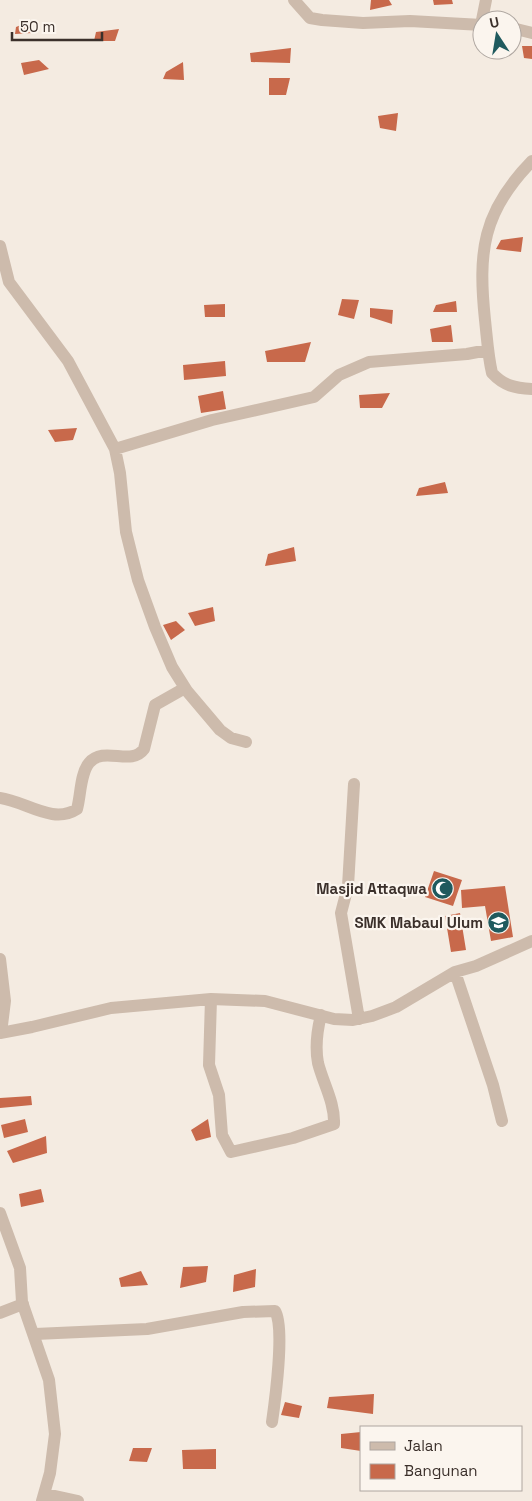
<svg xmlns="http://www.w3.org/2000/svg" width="532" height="1501" viewBox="0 0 532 1501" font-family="'Space Grotesk',sans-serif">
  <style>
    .building { fill: #c8694b }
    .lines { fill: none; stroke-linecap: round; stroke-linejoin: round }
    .minor { stroke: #cdbbac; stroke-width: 12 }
    .labels { text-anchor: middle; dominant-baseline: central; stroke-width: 4.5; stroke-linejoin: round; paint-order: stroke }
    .poi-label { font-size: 15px; font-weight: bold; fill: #3b302b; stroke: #fbf5ee; text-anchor: end }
  </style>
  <rect width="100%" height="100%" fill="#f4ebe1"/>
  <!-- building -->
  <path class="building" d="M 371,0 L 389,0 L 392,5 L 370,10 Z
    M 433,0 L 452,0 L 453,4 L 434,5 Z
    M 31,21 L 32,33 L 15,34 L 16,27 Z
    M 119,29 L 115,41 L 94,41 L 96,32 Z
    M 522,46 L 532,46 L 532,59 L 524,58 Z
    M 291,48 L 290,63 L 251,62 L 250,53 Z
    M 39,60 L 49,69 L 24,75 L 21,63 Z
    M 183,62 L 184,80 L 163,79 L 166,72 Z
    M 269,78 L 290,78 L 286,95 L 269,95 Z
    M 398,113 L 396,131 L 380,128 L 378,116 Z
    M 523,237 L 521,252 L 496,249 L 501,240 Z
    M 342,299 L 359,300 L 354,319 L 338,315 Z
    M 456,301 L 457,312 L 433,312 L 436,305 Z
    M 225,304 L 225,317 L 205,317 L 204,305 Z
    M 370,308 L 393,310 L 392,324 L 370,317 Z
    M 451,325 L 453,342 L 432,342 L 430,329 Z
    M 311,342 L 305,362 L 267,362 L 265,351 Z
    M 225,361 L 226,376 L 184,380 L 183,365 Z
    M 223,391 L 226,409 L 201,413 L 198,396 Z
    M 390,393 L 382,408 L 360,408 L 359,395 Z
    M 77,428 L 73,440 L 55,442 L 48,430 Z
    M 445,482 L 448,493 L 416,496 L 419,488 Z
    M 294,547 L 296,561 L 265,566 L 268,554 Z
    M 213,607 L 215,621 L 195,626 L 188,613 Z
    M 176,621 L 185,630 L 171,640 L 163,625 Z
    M 434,871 L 462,880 L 453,906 L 425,897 Z
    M 505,886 L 513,937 L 491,941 L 485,906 L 462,908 L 461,890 Z
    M 460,913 L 466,950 L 451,952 L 445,916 Z
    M 31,1096 L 32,1105 L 0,1108 L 0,1098 Z
    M 25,1119 L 28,1132 L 4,1138 L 1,1125 Z
    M 208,1119 L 211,1137 L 196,1141 L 191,1130 Z
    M 46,1136 L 47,1153 L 13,1163 L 7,1151 Z
    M 41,1189 L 44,1202 L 21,1207 L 19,1194 Z
    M 208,1266 L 206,1282 L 180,1288 L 183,1267 Z
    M 256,1269 L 255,1287 L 233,1292 L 234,1275 Z
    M 141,1271 L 148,1285 L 121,1287 L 119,1278 Z
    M 374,1394 L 373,1414 L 327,1408 L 329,1397 Z
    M 285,1402 L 302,1406 L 299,1418 L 281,1415 Z
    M 361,1432 L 361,1451 L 341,1448 L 341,1434 Z
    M 133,1448 L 152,1448 L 147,1462 L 129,1461 Z
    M 216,1449 L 216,1469 L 183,1469 L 182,1450 Z"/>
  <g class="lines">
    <!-- minor -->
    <path class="minor" d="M 294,0 L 310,18 L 322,20 L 363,23 L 410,21 L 482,25
      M 482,20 L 486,0
      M 512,28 L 532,33
      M 532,161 C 482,212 478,252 485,320 C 487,338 488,356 492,373 C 504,386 515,388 532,389
      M 0,246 L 9,282 L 68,361 L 115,449 L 120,473 L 126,532 L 138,580 L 155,627 L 172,667 L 187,691 L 220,730 L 231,738 L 246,742
      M 115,449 L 212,420 L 314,397 L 339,375 L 369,362 L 467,354 L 488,350
      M 354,784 L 348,886 L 341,913 L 359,1019
      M 0,798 C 25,801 53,825 77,809 C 81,795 80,774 89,763 C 104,745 131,767 144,749 L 155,705 L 185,688
      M 0,959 L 5,1001 L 1,1033
      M 455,972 L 493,1085 L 502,1121
      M 211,999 L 209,1065 L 219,1095 L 222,1135 L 231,1152 L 293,1138 L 334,1124 C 335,1103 323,1083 318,1063 C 315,1047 317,1031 321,1015
      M 0,1033 L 32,1027 L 111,1008 L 211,999 L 265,1001 L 334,1019 L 353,1020 L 372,1016 L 396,1007 L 455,972 L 476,966 L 532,941
      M 0,1213 L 20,1268 L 22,1302 L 49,1380 L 55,1434 L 50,1473 L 42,1501
      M 0,1313 L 23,1304
      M 35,1334 L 147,1329 L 243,1312 L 275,1311 C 285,1327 275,1401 272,1422
      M 46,1494 L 78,1501"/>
  </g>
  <!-- icons -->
  <defs>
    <symbol id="mosque-disc" viewBox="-11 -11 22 22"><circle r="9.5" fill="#1f5a5e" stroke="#fbf5ee"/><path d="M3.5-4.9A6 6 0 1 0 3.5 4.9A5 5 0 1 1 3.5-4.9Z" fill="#fff"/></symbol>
    <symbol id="school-disc" viewBox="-11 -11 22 22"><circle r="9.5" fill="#1f5a5e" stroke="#fbf5ee"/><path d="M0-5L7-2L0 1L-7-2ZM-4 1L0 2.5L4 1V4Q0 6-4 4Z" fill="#fff"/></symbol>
  </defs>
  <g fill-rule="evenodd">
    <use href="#mosque-disc" x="430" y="876" width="25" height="25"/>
    <use href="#school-disc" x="486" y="910" width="25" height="25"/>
  </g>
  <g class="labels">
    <!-- poi labels -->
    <g class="poi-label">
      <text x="427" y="888">Masjid Attaqwa</text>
      <text x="483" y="922">SMK Mabaul Ulum</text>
    </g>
  </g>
  <!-- legend -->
  <rect x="360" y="1426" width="162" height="65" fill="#fbf5ee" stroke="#aea6a0"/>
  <rect x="370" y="1442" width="25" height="8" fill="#cdbbac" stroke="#aea6a0"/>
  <text x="404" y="1451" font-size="15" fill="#3b302b">Jalan</text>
  <rect x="370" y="1464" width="25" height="15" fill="#c8694b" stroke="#aea6a0"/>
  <text x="404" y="1476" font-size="15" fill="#3b302b">Bangunan</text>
  <!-- north arrow -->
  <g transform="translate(497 35) rotate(348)"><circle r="24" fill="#fbf5ee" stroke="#aea6a0"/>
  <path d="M0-4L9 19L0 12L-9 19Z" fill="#1f5a5e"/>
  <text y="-8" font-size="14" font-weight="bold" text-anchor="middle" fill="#3b302b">U</text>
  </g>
  <!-- scale -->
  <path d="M12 32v8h90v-8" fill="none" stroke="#3b302b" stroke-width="2.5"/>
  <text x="20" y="32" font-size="15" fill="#3b302b" stroke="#fbf5ee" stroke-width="4" paint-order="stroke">50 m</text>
</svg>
